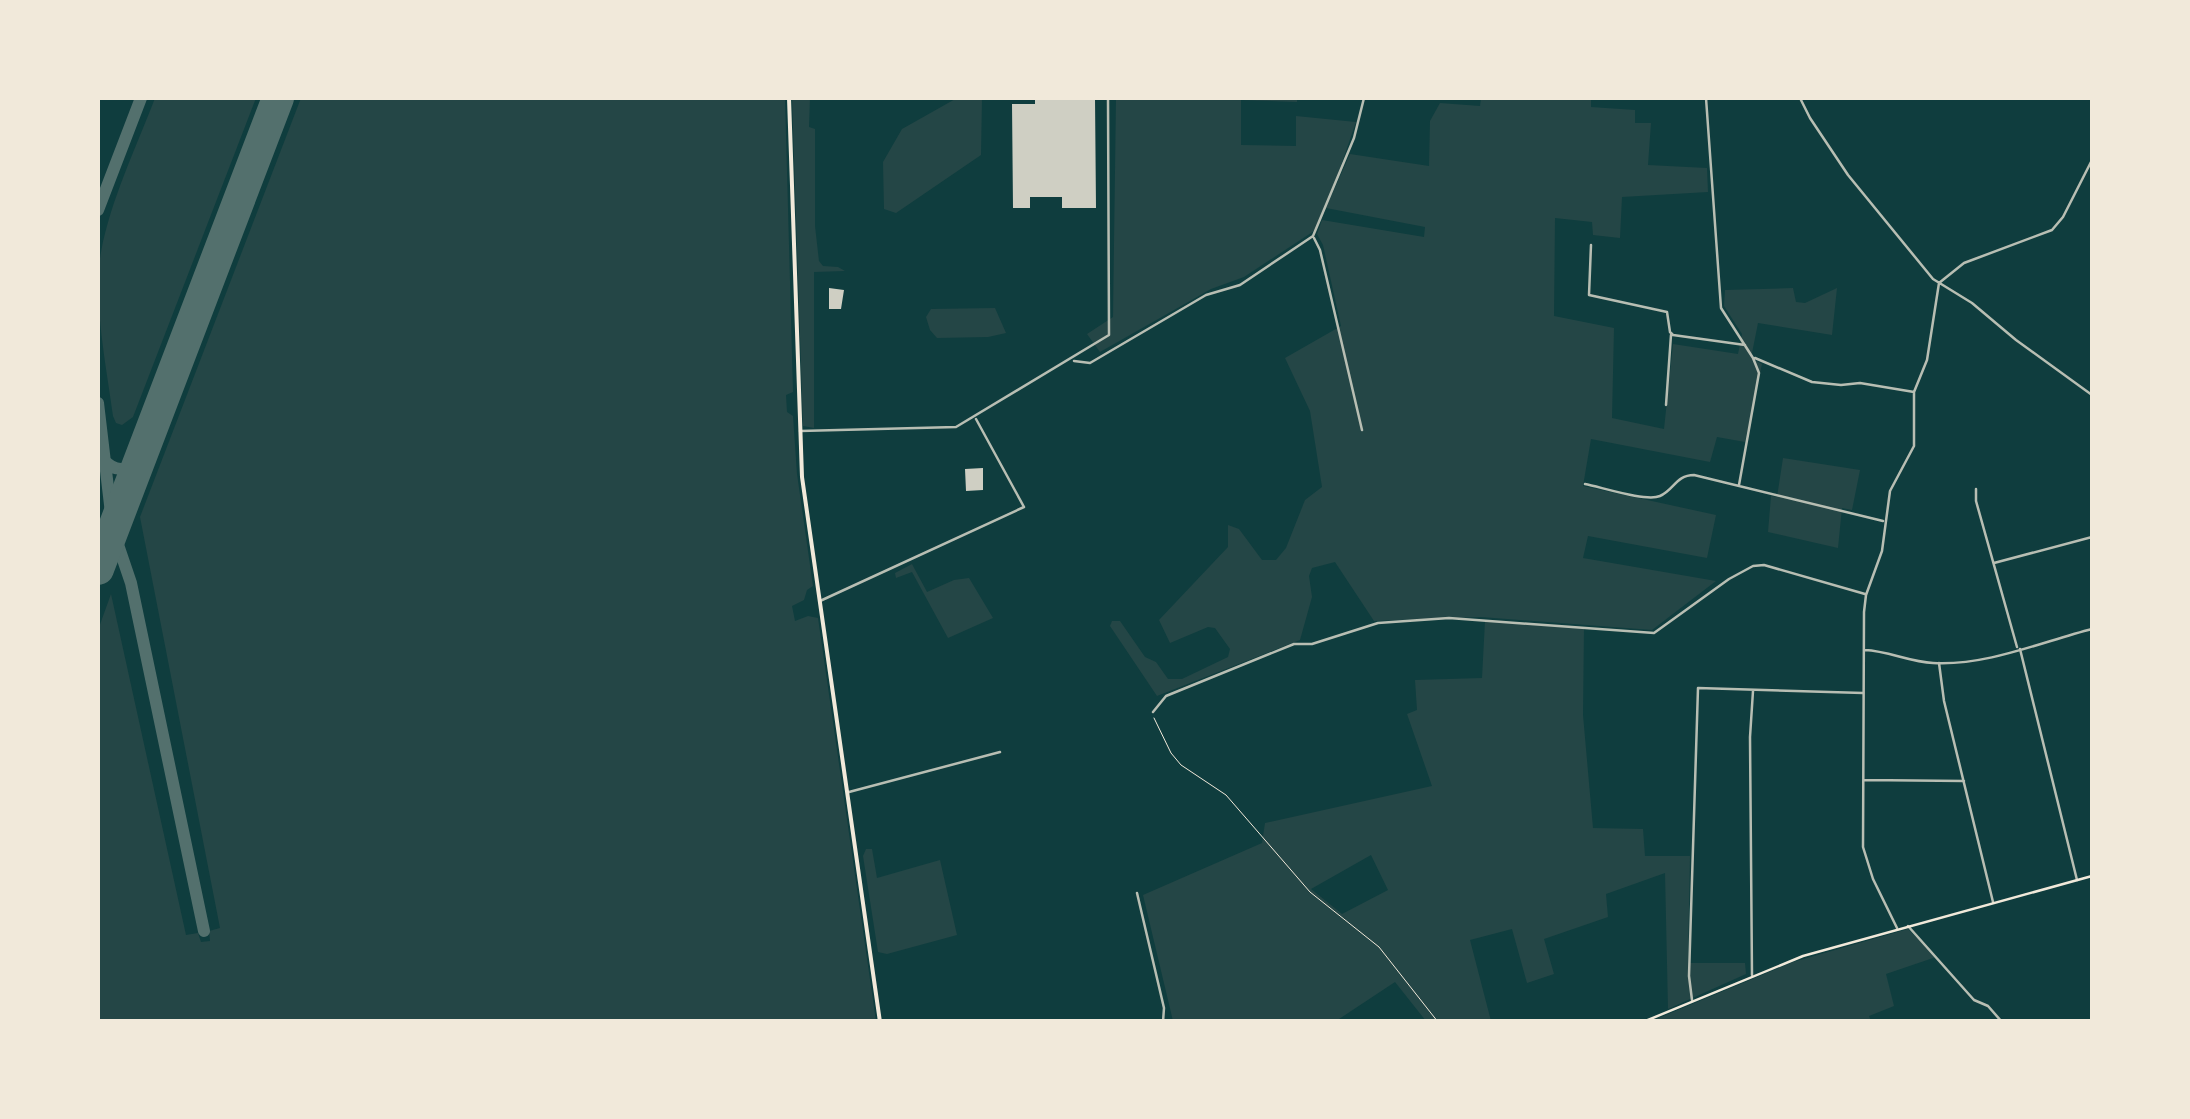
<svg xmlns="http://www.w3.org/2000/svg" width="2190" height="1119" viewBox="0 0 2190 1119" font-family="'Playfair Display',serif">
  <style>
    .green { fill: #244646; fill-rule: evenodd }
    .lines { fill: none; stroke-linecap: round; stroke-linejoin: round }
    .taxiway { stroke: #53706d; stroke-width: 12 }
    .runway { stroke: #53706d; stroke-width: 32 }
    .building { fill: #cfcfc3 }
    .path { stroke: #f1e9da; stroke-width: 1 }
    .minor { stroke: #b8beb3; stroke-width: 2.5 }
    .secondary { stroke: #f1e9da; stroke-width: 2.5 }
    .trunk { stroke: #f1e9da; stroke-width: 4 }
  </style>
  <rect width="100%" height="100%" fill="#0f3d3e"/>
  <!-- green -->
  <path class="green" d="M 155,98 L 256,98 L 133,417 L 122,425 L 116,423 L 113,416 C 107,369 92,298 101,252 C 111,199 136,148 155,98 Z
    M 301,98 L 785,98 L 793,392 L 786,395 L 787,412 L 793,416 L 797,474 L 813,586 L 807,590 L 804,600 L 792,606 L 795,621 L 808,616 L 818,618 L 876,1021 L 98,1021 L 98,630 L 111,594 L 186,935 L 198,933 L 201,942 L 210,941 L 209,931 L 220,928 L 140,517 Z
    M 792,98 L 810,98 L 809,127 L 815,129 L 815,226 L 819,261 L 823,266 L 838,267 L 845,271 L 814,272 L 814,428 L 803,426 Z
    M 957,98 L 982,98 L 981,155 L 896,213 L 884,209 L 883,162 L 902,129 Z
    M 1116,98 L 1297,98 L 1297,102 L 1241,100 L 1241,145 L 1296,146 L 1296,116 L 1356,122 L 1337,177 L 1314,231 L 1244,277 L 1211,289 L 1100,352 L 1087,334 L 1113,317 Z
    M 1481,98 L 1591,98 L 1591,107 L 1635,110 L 1635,123 L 1651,123 L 1648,165 L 1707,168 L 1708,192 L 1622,197 L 1620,238 L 1593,235 L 1592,222 L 1555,218 L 1554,316 L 1614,328 L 1612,418 L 1664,429 L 1673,344 L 1738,354 L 1742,334 L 1724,306 L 1725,290 L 1793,288 L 1796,302 L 1805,303 L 1837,288 L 1832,335 L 1758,323 L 1751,358 L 1762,364 L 1745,442 L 1717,437 L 1710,462 L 1591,439 L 1583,486 L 1716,515 L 1707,558 L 1588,536 L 1583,558 L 1716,581 L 1652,630 L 1481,617 L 1374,621 L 1335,562 L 1312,568 L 1309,576 L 1312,597 L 1300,640 L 1157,696 L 1110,626 L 1112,621 L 1120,621 L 1145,657 L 1156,662 L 1168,679 L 1182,679 L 1228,657 L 1230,649 L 1215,628 L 1208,627 L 1170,643 L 1159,620 L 1228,547 L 1228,525 L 1239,529 L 1262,560 L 1276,560 L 1286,548 L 1305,500 L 1322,487 L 1310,411 L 1285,358 L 1341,326 L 1323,245 L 1317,234 L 1322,220 L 1424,237 L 1425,227 L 1326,208 L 1350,154 L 1429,166 L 1430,121 L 1440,103 L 1480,106 Z
    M 995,308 L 1006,333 L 988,337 L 937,338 L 930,330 L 926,317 L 931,309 Z
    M 1783,458 L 1860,470 L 1852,510 L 1842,508 L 1838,548 L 1768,532 L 1771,496 L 1777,497 Z
    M 912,564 L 927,592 L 954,580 L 969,578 L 993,618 L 948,638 L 912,572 L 896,578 L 895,573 Z
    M 1485,621 L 1584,627 L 1583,715 L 1593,828 L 1643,829 L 1645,856 L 1690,856 L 1688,963 L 1745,963 L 1746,974 L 1668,1009 L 1665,873 L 1606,894 L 1608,917 L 1544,939 L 1554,974 L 1527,983 L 1512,929 L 1470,940 L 1491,1021 L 1426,1021 L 1395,982 L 1336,1021 L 1173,1021 L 1143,895 L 1262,843 L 1265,823 L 1432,786 L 1407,714 L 1417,710 L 1415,680 L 1482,678 ZM 1371,855 L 1388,890 L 1342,914 L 1311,889 Z
    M 866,849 L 872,849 L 877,878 L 940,860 L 957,935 L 887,954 L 878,952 L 863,856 Z
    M 1908,929 L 1936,957 L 1886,974 L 1894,1006 L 1869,1016 L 1871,1021 L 1649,1022 L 1793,962 Z"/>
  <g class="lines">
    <!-- taxiway -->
    <path class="taxiway" d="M 98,210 L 141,98
      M 98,403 L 113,530 L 131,583 L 204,931
      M 104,460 C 116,474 133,471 141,455"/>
    <!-- runway -->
    <path class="runway" d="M 98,569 L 278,98"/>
  </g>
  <!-- building -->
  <path class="building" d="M 1035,98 L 1095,98 L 1096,208 L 1062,208 L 1062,197 L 1030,197 L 1030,208 L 1013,208 L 1012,104 L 1035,104 Z
    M 829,288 L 844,290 L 841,309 L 829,309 Z
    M 983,468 L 983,490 L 966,491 L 965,469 Z"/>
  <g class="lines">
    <!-- path -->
    <path class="path" d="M 1154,718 L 1171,753 L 1181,765 L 1226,795 L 1310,892 L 1379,947 L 1438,1022"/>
    <!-- minor -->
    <path class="minor" d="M 1706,98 L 1721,308 L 1753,358 L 1759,373 L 1739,485
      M 1800,98 L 1810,118 L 1848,175 L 1933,279 L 1972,303 L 2016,340 L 2092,395
      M 1314,238 L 1320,250 L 1362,430
      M 1591,245 L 1589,295 L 1667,312 L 1670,332 L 1673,335 L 1745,345
      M 1755,358 L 1812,382 L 1841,385 L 1860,383 L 1914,392
      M 1074,361 L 1090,363 L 1206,295 L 1240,285 L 1313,236 L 1354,138 L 1364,98
      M 1666,405 L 1671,335
      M 800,431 L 956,427 L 1109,335 L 1108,98
      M 1585,484 C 1601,487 1646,502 1660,496 C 1674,490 1676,475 1694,475 L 1883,521
      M 1976,489 L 1976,501 L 2017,647
      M 1994,563 L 2092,537
      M 820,601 L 1024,507 L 976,419
      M 2020,649 L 2077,880
      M 1865,650 C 1888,651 1910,662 1933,663 C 1987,666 2041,642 2092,629
      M 1939,663 L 1944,701 L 1993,902
      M 1153,712 L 1166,696 L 1294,644 L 1312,644 L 1378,623 L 1449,618 L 1654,633 L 1729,579 L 1753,566 L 1764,565 L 1865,594
      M 1864,780 L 1964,781
      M 849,792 L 1000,752
      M 1137,893 L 1164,1008 L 1163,1022
      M 1908,926 L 1974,1000 L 1988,1006 L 2002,1022
      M 1897,928 L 1873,879 L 1863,847 L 1864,612 L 1866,595 L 1882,551 L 1890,491 L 1914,446 L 1914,392 L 1927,360 L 1939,283 L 1964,263 L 2052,230 L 2063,217 L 2092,160
      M 1752,975 L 1750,737 L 1753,691
      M 1692,1000 L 1689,976 L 1698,688 L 1863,693"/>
    <!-- secondary -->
    <path class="secondary" d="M 1643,1022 L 1803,956 L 2092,876"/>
    <!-- trunk -->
    <path class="trunk" d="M 789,98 L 802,477 L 880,1022"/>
  </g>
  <!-- border -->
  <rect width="2190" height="1119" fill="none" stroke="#f1e9da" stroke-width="200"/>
</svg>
